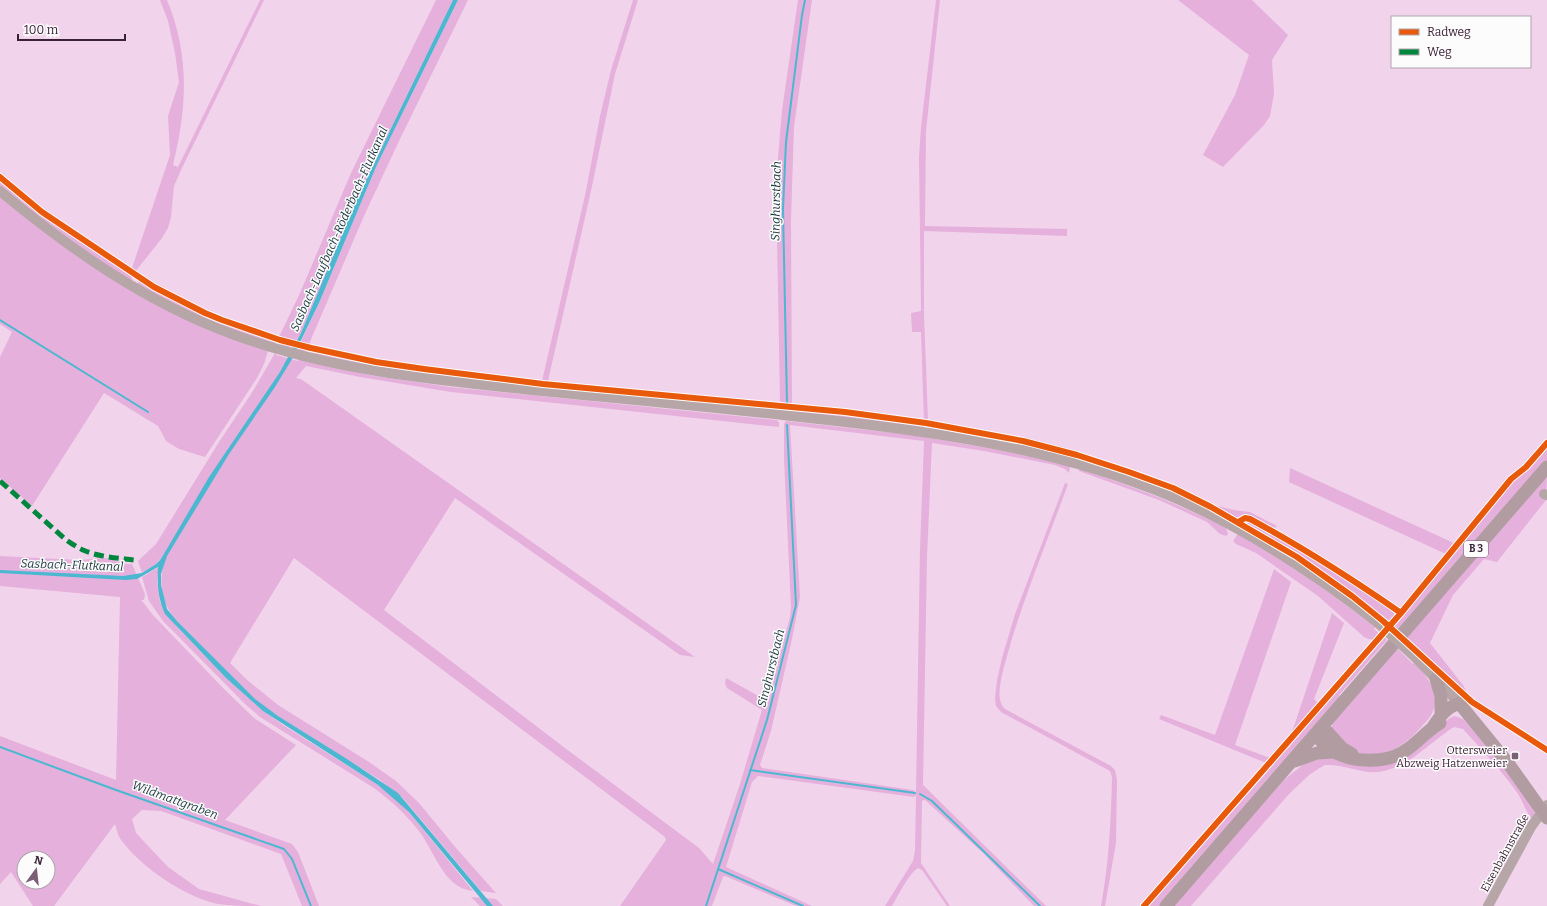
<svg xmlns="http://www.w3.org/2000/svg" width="1547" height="906" viewBox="0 0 1547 906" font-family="Bitter,serif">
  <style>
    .green { fill: #e5b0dc; fill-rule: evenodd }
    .water { fill: #4cb7d0 }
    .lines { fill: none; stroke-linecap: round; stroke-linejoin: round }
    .stream { stroke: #4cb7d0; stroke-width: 2 }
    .minor { stroke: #b6a6a7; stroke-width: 10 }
    .major { stroke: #b19da1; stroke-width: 13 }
    .minor-bridge { stroke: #b6a6a7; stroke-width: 10 }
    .quiet { stroke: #00873e; stroke-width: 5; stroke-dasharray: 10 5; stroke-linecap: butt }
    .cycleway-casing { stroke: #fcfcfc; stroke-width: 8 }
    .cycleway { stroke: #e8590c; stroke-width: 6 }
    .poi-dot { fill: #7b6075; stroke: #fcfcfc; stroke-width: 1.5 }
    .labels { text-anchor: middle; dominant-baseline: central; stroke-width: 3; stroke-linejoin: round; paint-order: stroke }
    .shield { fill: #fcfcfc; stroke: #756371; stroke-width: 1 }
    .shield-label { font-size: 10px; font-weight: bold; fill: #3b2136 }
    .poi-label { font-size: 11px; fill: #3b2136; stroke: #fcfcfc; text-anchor: end }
    .street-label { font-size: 11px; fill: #3b2136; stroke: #fcfcfc }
    .water-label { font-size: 12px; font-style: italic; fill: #19353b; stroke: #fcfcfc }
  </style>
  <rect width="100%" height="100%" fill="#f1d4eb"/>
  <!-- green -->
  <path class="green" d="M 160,0 L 167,0 C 190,55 187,108 173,165 L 178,167 L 260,0 L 264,0 L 182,168 L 174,186 L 171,217 L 168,228 L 162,238 L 135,272 L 131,271 L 170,155 L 168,116 L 179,82 L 175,53 L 168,21 Z
    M 436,0 L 453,0 L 357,199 L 301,333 L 292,349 L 280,346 L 283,339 L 276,337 L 280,335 L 300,293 L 351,173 Z
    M 458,0 L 468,0 L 400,139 L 364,216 L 306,351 L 304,352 L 297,350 L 319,303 L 376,167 Z
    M 633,0 L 638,0 L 615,74 L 591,191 L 548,381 L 549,382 L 542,381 L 586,191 L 600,116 L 611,70 Z
    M 798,0 L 812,0 L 794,127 L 791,220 L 792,406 L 784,405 L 780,401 L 776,181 L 782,110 Z
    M 936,0 L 940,0 L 926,131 L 925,226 L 1067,229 L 1067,236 L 924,231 L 924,313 L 928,421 L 924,421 L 921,332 L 912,332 L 911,313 L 921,311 L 919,157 L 921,127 Z
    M 1178,0 L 1252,0 L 1288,35 L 1272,60 L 1274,94 L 1270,116 L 1264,125 L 1223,167 L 1203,155 L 1235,95 L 1249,55 Z
    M 0,182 L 36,211 L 132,277 L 132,281 L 106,268 L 0,188 Z
    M 0,196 L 78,257 L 146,299 L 268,351 L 264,364 L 257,378 L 205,457 L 179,449 L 166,441 L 158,426 L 104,393 L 32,506 L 0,478 L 0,357 L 12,332 L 0,324 Z
    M 140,281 L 210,317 L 234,327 L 275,340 L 276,344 L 225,329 L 138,286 L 138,282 Z
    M 313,350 L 384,365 L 541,385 L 541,386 L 449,379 L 311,355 L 311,352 Z
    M 275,353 L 276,353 L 276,355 L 298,361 L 299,359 L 369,375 L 450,387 L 777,420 L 779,423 L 779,427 L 451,392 L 360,377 L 306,366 L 296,378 L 301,379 L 695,657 L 680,655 L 455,498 L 384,610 L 565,748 L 699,848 L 713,864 L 740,784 L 762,710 L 727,688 L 725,683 L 726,678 L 764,699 L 769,696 L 790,617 L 791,607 L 784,459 L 784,424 L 786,421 L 912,435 L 999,450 L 1068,465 L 1070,467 L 1069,473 L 1065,469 L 1055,465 L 984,451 L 932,443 L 927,557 L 923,785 L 1046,906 L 1034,906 L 983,853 L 925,800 L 923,800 L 922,802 L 921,863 L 950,906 L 947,906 L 922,870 L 918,868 C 909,873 898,896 892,906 L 885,906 L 913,861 L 915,851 L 916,795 L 914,797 L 758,776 L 752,782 L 726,867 L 812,906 L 796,906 L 725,876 L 723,877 L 712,906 L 620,906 L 666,840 L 665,837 L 294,558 L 230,663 L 246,679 L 278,705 L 369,762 L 396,781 L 419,803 L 456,848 L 496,893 L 481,891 L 403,798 L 380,780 L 278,716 L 253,698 L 177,621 C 160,601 159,586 164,561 L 160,559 L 156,564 L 142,573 L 138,561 L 156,544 L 219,442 L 253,391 ZM 790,425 L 924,441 L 920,549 L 916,792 L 913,790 L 762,768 L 760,765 L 771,731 L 792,639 L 800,597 Z
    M 549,385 L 778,408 L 779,410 L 547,388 Z
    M 790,409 L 922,424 L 924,425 L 924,428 L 783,411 Z
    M 929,425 C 977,433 1024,443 1071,455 L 1072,459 L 928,428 Z
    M 1547,446 L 1547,462 L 1397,630 L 1392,626 L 1469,535 L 1512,482 L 1525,471 Z
    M 1080,458 C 1133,472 1186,493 1233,522 L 1080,462 L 1079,459 Z
    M 1290,468 L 1456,544 L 1448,555 L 1289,482 Z
    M 1079,469 C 1130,485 1179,504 1226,528 L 1228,534 L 1226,536 L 1220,534 L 1207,522 L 1159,500 L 1079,471 Z
    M 1547,476 L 1546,500 L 1497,562 L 1484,559 L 1453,595 L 1430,643 L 1463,685 L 1472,702 L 1406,639 Z
    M 1065,483 L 1068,484 C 1049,537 1027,589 1011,642 C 1007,657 1002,672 1000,686 C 999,695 999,703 1005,709 L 1111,766 L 1115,770 L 1117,780 L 1116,843 L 1105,906 L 1101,906 C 1109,863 1111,820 1112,777 L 1110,771 L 1001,712 L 996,706 L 995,698 L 997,680 L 1002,658 L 1015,614 Z
    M 1210,504 L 1234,510 L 1250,512 L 1277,526 L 1274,528 C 1260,525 1249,510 1235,519 Z
    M 1246,520 L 1293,545 L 1346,578 L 1391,609 L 1394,613 L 1394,617 L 1389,623 C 1344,584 1293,553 1242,523 Z
    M 1237,535 L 1239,535 C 1288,561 1332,594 1375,627 L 1374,629 L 1380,634 C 1375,640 1372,641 1364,637 L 1318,596 L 1256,553 L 1236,544 L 1233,541 Z
    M 0,556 L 79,560 L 106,558 L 126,564 L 132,564 L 145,594 L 144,600 L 141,600 L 143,602 L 153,615 L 224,689 L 254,718 L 296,745 L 225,820 L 292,844 L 298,852 L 319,906 L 302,906 L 281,854 L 161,811 L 142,810 L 132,819 L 136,833 L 168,867 L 199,889 L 261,906 C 247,906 232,906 218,904 C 185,897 142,868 122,841 C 118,837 117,830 115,824 L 54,906 L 33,906 L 11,872 L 0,884 L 0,736 L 116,780 L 120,597 L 0,586 ZM 24,858 L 48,858 L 48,882 L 24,882 Z
    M 159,567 L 157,580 L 160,602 L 178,628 L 226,678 L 262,710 L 283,725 L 378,785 L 395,798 L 409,812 L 473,891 C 443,888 435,851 418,830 C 406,814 390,800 374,788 L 260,717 L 245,704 L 163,621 L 149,601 L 142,577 Z
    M 1274,569 L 1291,582 L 1235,745 L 1270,758 L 1266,763 L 1159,719 L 1161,715 L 1215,735 Z
    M 1332,613 L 1344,623 L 1314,699 L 1319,704 L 1291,735 Z
    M 1383,636 L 1387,640 L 1339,695 L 1340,696 L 1161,906 L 1147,906 Z
    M 1396,647 L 1413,664 L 1415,662 C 1424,674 1436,686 1435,702 C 1435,711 1429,719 1423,725 C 1406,745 1381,763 1354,752 C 1347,749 1337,736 1332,731 L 1332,725 L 1335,718 Z
    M 1455,716 L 1463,719 L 1467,723 L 1513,779 L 1532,805 L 1535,814 L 1533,818 L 1531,818 C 1525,810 1522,799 1516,791 C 1500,769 1481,749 1463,729 L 1454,727 C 1428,743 1403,775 1368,772 C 1356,770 1344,766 1331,765 L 1325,765 L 1318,769 L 1309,775 L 1289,794 L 1191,906 L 1172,906 L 1285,779 L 1309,760 L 1327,757 L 1367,764 L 1436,728 L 1450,718 Z
    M 471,897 L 496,899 L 503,906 L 480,906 Z"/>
  <!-- water -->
  <path class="water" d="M 453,0 L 458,0 L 376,167 L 319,303 L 292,359 L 275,387 L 229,454 L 167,556 L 161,574 L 161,585 L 167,609 L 177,621 L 255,699 L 278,716 L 347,759 L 398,793 L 493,906 L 487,906 L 409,812 L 378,785 L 263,711 L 226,678 L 165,614 C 158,598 157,584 158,567 L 137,579 L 126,580 L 0,573 L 0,570 L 123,576 L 142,573 L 156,564 L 161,559 L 209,477 L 280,372 L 301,333 L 357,199 Z"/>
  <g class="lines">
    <!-- stream -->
    <path class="stream" d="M 0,320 L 148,412
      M 787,404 L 783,209 L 786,142 L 802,15 L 805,0
      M 0,747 L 116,790 L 284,849 L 292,859 L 311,906
      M 750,770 L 915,793
      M 920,794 L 932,801 L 1040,906
      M 718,869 L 803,906
      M 706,906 L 767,720 L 796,605 L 787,425"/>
    <!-- minor -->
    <path class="minor" d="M 0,191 C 70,249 145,302 232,334 C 334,372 444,381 552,392 C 637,400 724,408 809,418 C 932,431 1055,448 1170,496 C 1246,528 1313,572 1378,623
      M 1544,494 L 1547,495
      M 1416,658 L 1459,703
      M 1488,906 L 1531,827 L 1547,805"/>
    <!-- major -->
    <path class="major" d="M 1436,679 L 1441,696 L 1441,715
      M 1323,727 L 1342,748 L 1352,754
      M 1433,727 C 1440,716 1446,708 1459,703 L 1508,763 L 1547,818
      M 1316,735 C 1321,741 1326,748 1334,752 C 1353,762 1384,764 1403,752 C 1417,744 1426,731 1440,723
      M 1295,761 L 1317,753 L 1335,752
      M 1166,906 L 1547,467"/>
    <!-- minor-bridge -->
    <path class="minor-bridge" d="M 1378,623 L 1416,658"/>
    <!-- quiet -->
    <path class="quiet" d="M 0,481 L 64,538 C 70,543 77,547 83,550 C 98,557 118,558 134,560"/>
    <defs>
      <path id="cycleway" d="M 0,177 L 42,212 L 154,287 L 205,313 L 222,320 L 280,340 L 311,348 L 376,362 L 424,369 L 543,384 L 845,412 L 926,423 L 1023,441 L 1077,455 L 1129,472 L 1173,488 L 1211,507 L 1297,557 L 1352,596 L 1383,621 L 1472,702 L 1547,750
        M 1238,522 L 1245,518 L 1250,519 C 1302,547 1352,579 1401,613
        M 1144,906 L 1401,613 L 1511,479 L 1526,467 L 1547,443"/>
    </defs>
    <!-- cycleway casing -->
    <use href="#cycleway" class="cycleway-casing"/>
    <!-- cycleway -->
    <use href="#cycleway" class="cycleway"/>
  </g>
  <!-- markers -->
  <rect class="poi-dot" x="1511" y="752" width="8" height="8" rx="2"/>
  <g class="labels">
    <!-- shield labels -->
    <rect class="shield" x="1464" y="541" width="24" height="16" rx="3"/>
    <g class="shield-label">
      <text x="1476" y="549">B 3</text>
    </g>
    <!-- poi labels -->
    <g class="poi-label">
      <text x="1507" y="750">Ottersweier<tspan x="1507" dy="13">Abzweig Hatzenweier</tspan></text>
    </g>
    <!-- street labels -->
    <g class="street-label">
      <text transform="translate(1505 853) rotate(-61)">Eisenbahnstraße</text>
    </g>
    <!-- water labels -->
    <g class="water-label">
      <text transform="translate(776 201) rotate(-89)">Singhurstbach</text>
      <text transform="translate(339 229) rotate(-66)">Sasbach-Laufbach-Röderbach-Flutkanal</text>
      <text transform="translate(72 565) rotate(2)">Sasbach-Flutkanal</text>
      <text transform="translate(771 668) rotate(-76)">Singhurstbach</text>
      <text transform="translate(175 800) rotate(20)">Wildmattgraben</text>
    </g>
  </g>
  <!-- legend -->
  <rect x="1391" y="16" width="140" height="52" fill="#fcfcfc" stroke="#afa4ad"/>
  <rect x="1399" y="29" width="20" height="6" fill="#e8590c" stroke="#afa4ad"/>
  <text x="1427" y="36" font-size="12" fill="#3b2136">Radweg</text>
  <rect x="1399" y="49" width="20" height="6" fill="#00873e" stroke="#afa4ad"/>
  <text x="1427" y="56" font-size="12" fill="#3b2136">Weg</text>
  <!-- north arrow -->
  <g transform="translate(36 870) rotate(15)"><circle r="19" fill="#fcfcfc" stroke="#afa4ad"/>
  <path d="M0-3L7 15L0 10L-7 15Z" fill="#7b6075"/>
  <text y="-6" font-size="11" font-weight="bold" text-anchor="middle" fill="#3b2136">N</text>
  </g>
  <!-- scale -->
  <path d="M18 34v6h107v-6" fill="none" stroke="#3b2136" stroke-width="2"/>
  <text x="24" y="34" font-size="12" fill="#3b2136" stroke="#fcfcfc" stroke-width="3" paint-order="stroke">100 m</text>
</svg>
